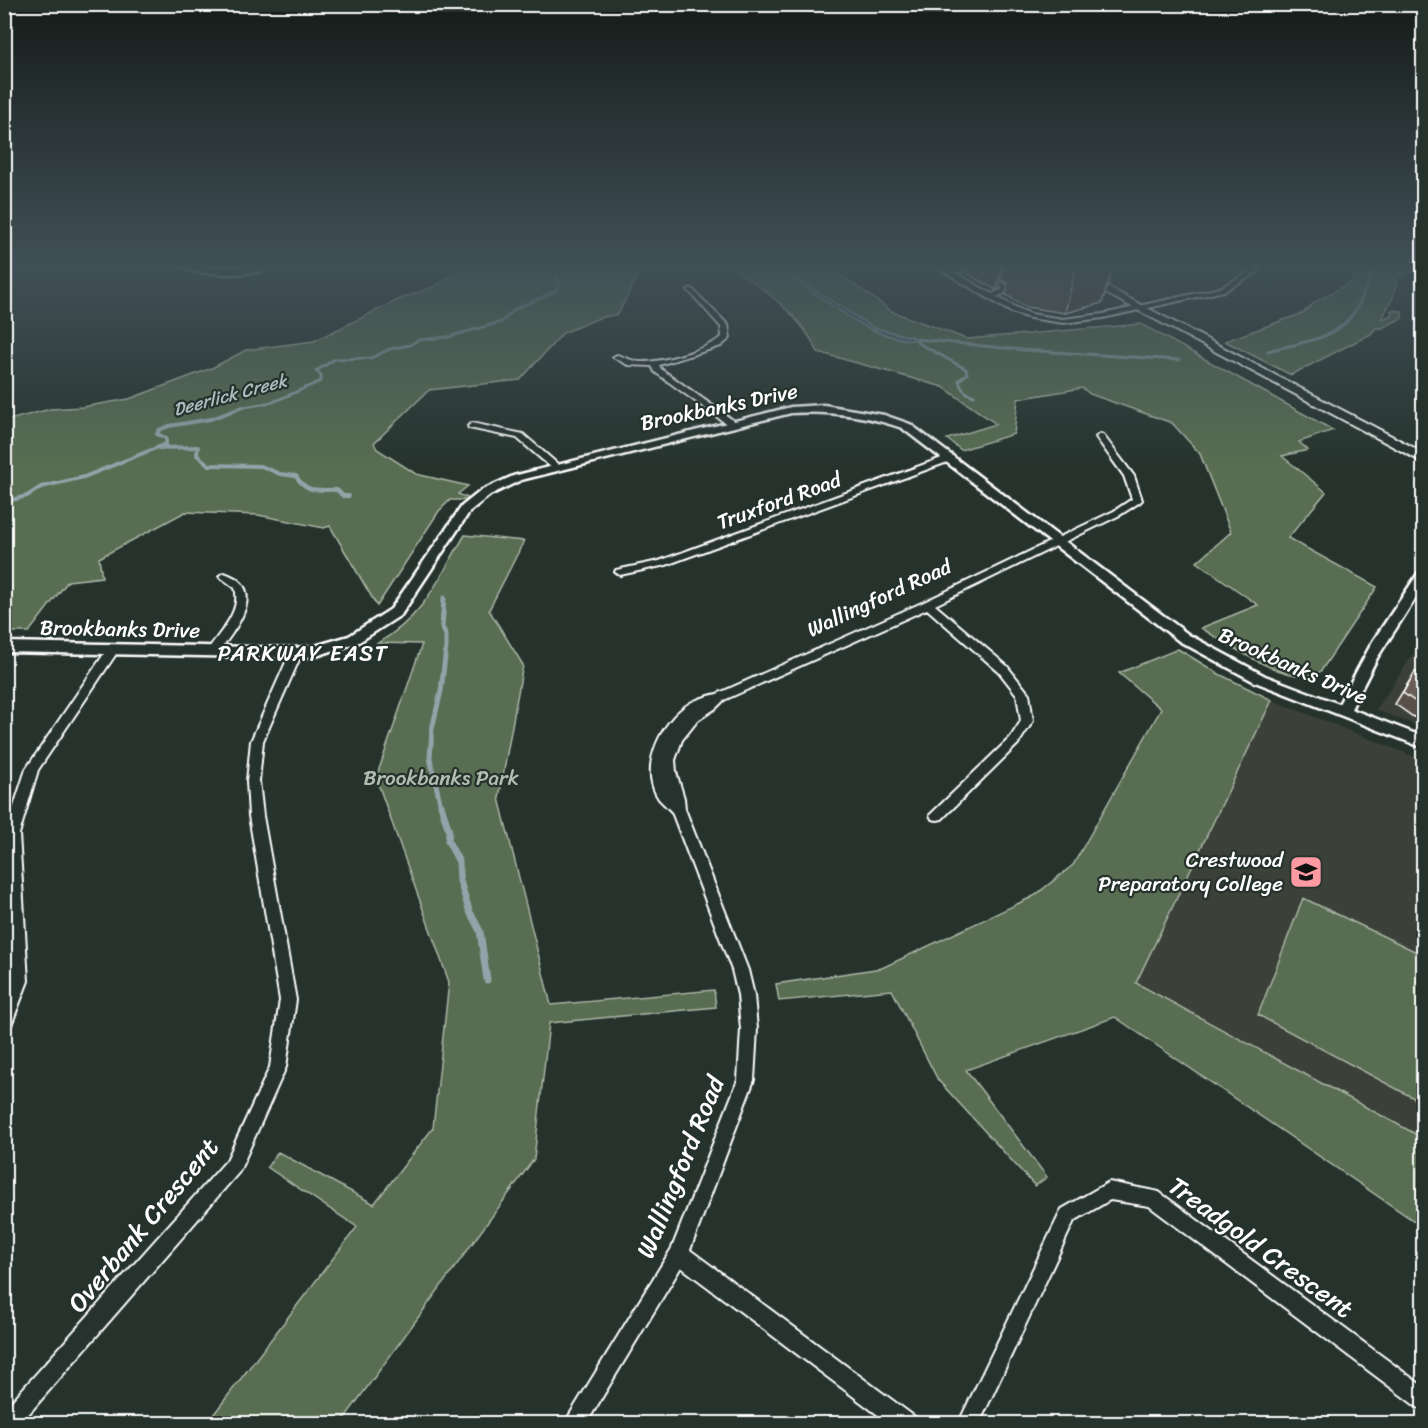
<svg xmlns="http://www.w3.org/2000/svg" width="1428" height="1428" viewBox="0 0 1428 1428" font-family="Sriracha,sans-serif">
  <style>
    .built { fill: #3a3f39 }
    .green { fill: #586d51; stroke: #acb6a8; stroke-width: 1.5 }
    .water { fill: #49676f; stroke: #92a4a9; stroke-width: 1.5 }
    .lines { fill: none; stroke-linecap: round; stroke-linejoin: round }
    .stream-far3 { stroke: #92a4a9; stroke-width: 3 }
    .stream-far2 { stroke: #92a4a9; stroke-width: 4 }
    .stream-far1 { stroke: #92a4a9; stroke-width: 5 }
    .stream { stroke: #92a4a9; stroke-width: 7 }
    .minor-casing { stroke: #fff; stroke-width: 4 }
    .tertiary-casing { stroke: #fff; stroke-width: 5 }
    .secondary-casing { stroke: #fff; stroke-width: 4 }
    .minor { fill: #26332d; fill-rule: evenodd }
    .tertiary { fill: #26332d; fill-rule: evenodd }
    .secondary { fill: #26332d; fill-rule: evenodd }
    .wall { fill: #594f48; stroke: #fff; stroke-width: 1.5 }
    .shaded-wall { fill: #49403b; stroke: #fff; stroke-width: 1.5 }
    .building { fill: #685c54; stroke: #fff; stroke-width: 1.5 }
    .labels { text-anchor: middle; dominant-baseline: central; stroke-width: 4.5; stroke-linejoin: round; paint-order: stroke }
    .far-water-label { font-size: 18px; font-style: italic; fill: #adbbbe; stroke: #26332d }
    .street-label { font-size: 21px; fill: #fff; stroke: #26332d }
    .park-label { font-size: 21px; fill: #b4bdb1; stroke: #26332d }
    .poi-label { font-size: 21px; fill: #fff; stroke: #26332d; text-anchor: end }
    .neighbourhood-label { font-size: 22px; letter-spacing: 1.5px; fill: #fff; stroke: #26332d }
    .near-street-label { font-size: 26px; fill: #fff; stroke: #26332d }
  </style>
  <rect width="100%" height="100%" fill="#26332d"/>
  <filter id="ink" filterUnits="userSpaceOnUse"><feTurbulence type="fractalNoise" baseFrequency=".0167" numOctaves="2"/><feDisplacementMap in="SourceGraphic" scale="12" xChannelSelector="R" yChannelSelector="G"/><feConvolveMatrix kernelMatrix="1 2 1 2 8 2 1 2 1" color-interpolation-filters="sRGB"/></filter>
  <g filter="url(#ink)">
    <!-- built -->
    <path class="built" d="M 1423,639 L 1423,728 L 1376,710 Z
      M 1272,700 L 1423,760 L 1423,1138 L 1136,983 Z"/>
    <!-- green -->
    <path class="green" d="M 470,266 L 650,266 L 636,270 L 637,277 L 618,314 L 599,318 L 563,333 L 520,380 L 429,390 L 374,443 L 377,449 L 416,474 L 468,486 L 458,494 L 472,500 L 450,500 L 439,511 L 377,606 L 330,526 L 324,528 L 258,515 L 185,512 L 99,558 L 102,577 L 68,581 L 29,632 L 5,632 L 5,421 L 50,409 L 82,407 L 129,399 L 212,368 L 246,350 L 314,341 L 400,299 L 435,286 Z
      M 730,266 L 828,266 L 893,312 L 967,339 L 1141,324 L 1333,430 L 1299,442 L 1308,450 L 1282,456 L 1326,492 L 1288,538 L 1377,587 L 1321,671 C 1294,691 1226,643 1201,628 L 1258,605 L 1197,562 L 1231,532 L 1200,454 L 1172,423 L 1090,394 L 1082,388 L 1018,399 L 1014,434 L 961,450 L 947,439 L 996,424 L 943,387 L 818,352 C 801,315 763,288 730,266 Z
      M 1367,266 L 1417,266 L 1397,277 L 1394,295 L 1382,319 L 1392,315 L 1391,310 L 1402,311 L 1402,318 L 1380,329 L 1377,327 L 1371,334 L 1291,375 L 1225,341 L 1303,313 L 1315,302 L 1349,283 Z
      M 465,535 L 524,541 L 489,610 L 523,665 L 499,798 L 551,1005 L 714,990 L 716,1007 L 549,1023 L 534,1159 L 341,1423 L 207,1423 L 357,1227 L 267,1167 L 278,1152 L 374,1204 L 433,1128 L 449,982 L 376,778 L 422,644 L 378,643 C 425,616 438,579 465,535 Z
      M 1178,649 L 1219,674 L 1272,700 L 1136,983 L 1423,1138 L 1423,1227 L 1115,1017 L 966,1070 L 1047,1177 L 1035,1186 L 938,1080 L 892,990 L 779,1001 L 776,984 L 882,968 L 1034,896 L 1073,865 L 1161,709 L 1119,673 Z
      M 1303,898 L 1423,955 L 1423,1103 L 1258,1015 Z"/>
    <!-- water -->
    <path class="water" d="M 802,282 L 874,328 L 925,340 C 872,343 840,309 799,283 Z"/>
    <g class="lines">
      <!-- stream-far3 -->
      <path class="stream-far3" d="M 770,266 L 800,282
        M 917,340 L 918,343 L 966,369 L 967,374 L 959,380 C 961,389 965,393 974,396
        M 925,340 L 1023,350 L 1179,360
        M 1268,351 C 1304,341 1342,341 1360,302 C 1367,287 1366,276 1380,266
        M 239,408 L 273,402 L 321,381 L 321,375 L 316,371 L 335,359 L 371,358 L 390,349 L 410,345 L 418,340 L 448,337 L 501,322 L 515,309 L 554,292 L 559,288 L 559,281 L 556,277"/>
      <!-- stream-far2 -->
      <path class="stream-far2" d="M 159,448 L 198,447 L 197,455 L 209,465 L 261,466 L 280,474 L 296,476 C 307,494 318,489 337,490 L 343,496 L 349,496
        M 4,502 L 27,496 L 41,487 L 84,477 L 166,444 L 166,438 L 157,434 L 159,430 L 169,426 L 211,419 L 243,407"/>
      <!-- stream-far1 -->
      <path class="stream-far1" d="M 441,807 L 430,758 L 432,729 L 441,691 L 446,648 L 446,635 L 442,627 L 444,598"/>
      <!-- stream -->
      <path class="stream" d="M 441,805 L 449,831 L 448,841 L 459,862 L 460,881 L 469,910 L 480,931 L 487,980"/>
      <defs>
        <path id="minor" d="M 935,266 L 942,266 L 948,269 L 973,267 L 1008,286 L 1009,291 L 997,297 L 1017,308 L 1031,314 L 1063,319 L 1103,314 L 1220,288 L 1251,271 L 1249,266 L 1255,266 L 1258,272 L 1224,291 L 1103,318 L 1063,323 L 1030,318 L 1011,312 ZM 970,270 L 1003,288 L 1003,289 L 992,294 L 954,272 Z
          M 691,288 L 728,325 L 730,338 L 721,346 L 659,365 L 661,369 L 734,421 L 734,425 L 728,425 L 655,372 L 652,366 L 628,365 L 613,357 L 617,355 C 625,357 631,361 640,362 C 662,363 705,350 722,337 L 721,327 L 689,291 L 688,290 Z
          M 472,423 L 523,434 L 561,467 L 556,470 L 553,469 L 517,438 L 469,428 L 468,426 Z
          M 1100,434 L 1103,435 L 1134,476 L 1142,500 L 1140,502 L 1120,515 L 935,605 L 1007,666 L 1029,694 L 1033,721 L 1018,744 L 942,819 L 937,820 L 932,819 L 930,815 L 1010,738 L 1021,721 L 1017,695 L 999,672 L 927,609 L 724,700 L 716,708 L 698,720 L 682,740 L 675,760 L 676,772 L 684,798 L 685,809 L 748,970 L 754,995 L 757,1029 L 754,1080 L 690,1250 L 915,1417 L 918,1424 L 890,1424 L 681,1267 L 586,1424 L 564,1424 L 672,1248 L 738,1080 L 741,1029 L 738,995 L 732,970 L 672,812 C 668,808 663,803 659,799 C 639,770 659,727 683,708 C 693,700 704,697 717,694 L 924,602 L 1114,511 L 1132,499 L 1124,476 L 1096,437 Z
          M 950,455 L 953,456 L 953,460 L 666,565 L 620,575 L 615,572 L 616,570 L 659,561 Z
          M 224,573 C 270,588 235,630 217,654 L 213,655 L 207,651 C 219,633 242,612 235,588 L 219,576 Z
          M 112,647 L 118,651 L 38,770 L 19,834 L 28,981 L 10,1028 L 4,1030 L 4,1001 L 12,981 L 5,834 L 26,769 L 108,648 Z
          M 296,649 L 302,653 L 263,741 L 259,781 L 263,816 L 296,1000 L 286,1067 L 239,1172 L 20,1424 L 4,1424 L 4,1410 L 227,1160 L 270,1067 L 280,1000 L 249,816 L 247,781 L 251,741 L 290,653 Z
          M 1109,1182 L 1159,1192 L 1424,1387 L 1424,1410 L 1417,1407 L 1149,1206 L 1110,1200 L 1074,1221 L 979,1424 L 958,1424 L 1062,1209 Z"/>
        <path id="tertiary" d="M 4,266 L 13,266 L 4,270 Z
          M 181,266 L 217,268 L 275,266 C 259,276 198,277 181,266 Z
          M 824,405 L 884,415 L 910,424 L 1189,635 L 1265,676 L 1339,704 L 1373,641 L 1419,572 L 1424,571 L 1424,585 L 1377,658 L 1351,709 L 1424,737 L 1424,748 L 1255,682 L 1179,641 L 902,428 C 865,415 830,411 791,413 L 521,480 L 490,495 L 470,511 L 401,615 L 359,642 L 316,656 L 296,658 L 4,652 L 4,642 L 296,648 L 315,646 L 349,636 L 391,609 L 462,506 L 482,490 L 513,476 L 791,407 Z"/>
        <path id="secondary" d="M 1055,266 L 1067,266 L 1424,453 L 1424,463 Z"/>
      </defs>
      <!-- minor casing -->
      <use href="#minor" class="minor-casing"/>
      <!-- tertiary casing -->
      <use href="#tertiary" class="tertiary-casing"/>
      <!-- secondary casing -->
      <use href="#secondary" class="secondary-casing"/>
      <!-- minor -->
      <use href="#minor" class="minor"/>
      <!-- tertiary -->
      <use href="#tertiary" class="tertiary"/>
      <!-- secondary -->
      <use href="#secondary" class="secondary"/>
    </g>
    <!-- wall -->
    <path class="wall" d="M 968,266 L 1113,266 L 1102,303 L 1065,313 L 1026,307 L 1006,295 L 1008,283 L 1001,279 L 999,288 L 996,290 L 967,273 Z
      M 1415,672 L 1424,675 L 1424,721 L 1412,716 L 1395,704 Z"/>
    <!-- shaded-wall -->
    <path class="shaded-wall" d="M 1001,266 L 1003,266 L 999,288 L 996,290 Z
      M 1076,266 L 1113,266 L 1102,303 L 1065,313 Z"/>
    <!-- building -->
    <path class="building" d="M 1415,672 L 1424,675 L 1424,706 L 1419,704 L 1403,693 Z"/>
  </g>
  <!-- sky -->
  <linearGradient id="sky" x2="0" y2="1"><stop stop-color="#151c19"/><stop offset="0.57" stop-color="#415057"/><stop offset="1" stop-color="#415057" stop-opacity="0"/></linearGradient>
  <rect width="1428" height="466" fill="url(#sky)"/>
  <!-- icons -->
  <defs>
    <symbol id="school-square" viewBox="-11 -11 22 22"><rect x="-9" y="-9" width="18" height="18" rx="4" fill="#ff9aa2" stroke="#26332d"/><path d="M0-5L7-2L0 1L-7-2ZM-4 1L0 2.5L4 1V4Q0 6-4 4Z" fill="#111"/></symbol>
  </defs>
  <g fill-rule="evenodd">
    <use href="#school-square" x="1287" y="853" width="38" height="38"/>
  </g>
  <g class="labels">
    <!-- far-water labels -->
    <g class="far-water-label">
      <text transform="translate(230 395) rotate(-15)">Deerlick Creek</text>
    </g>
    <!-- street labels -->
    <g class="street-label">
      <text transform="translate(719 407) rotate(-12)">Brookbanks Drive</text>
      <text transform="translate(779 501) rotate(-20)">Truxford Road</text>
      <text transform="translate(879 598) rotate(-25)">Wallingford Road</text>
      <text transform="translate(120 629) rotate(1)">Brookbanks Drive</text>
      <text transform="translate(1293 666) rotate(24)">Brookbanks Drive</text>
    </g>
    <!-- park labels -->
    <g class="park-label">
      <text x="441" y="778">Brookbanks Park</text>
    </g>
    <!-- poi labels -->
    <g class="poi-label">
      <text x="1283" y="860">Crestwood<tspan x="1283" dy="24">Preparatory College</tspan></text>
    </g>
    <!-- neighbourhood labels -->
    <g class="neighbourhood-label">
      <text x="303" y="653">PARKWAY EAST</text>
    </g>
    <!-- near-street labels -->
    <g class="near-street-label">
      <text transform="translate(680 1167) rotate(-68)">Wallingford Road</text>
      <text transform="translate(143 1225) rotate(-50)">Overbank Crescent</text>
      <text transform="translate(1261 1247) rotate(36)">Treadgold Crescent</text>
    </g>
  </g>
  <!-- margin -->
  <rect width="1428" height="1428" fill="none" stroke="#26332d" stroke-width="24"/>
  <rect x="12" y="12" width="1404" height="1404" fill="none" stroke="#fff" stroke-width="2" filter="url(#ink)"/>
</svg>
